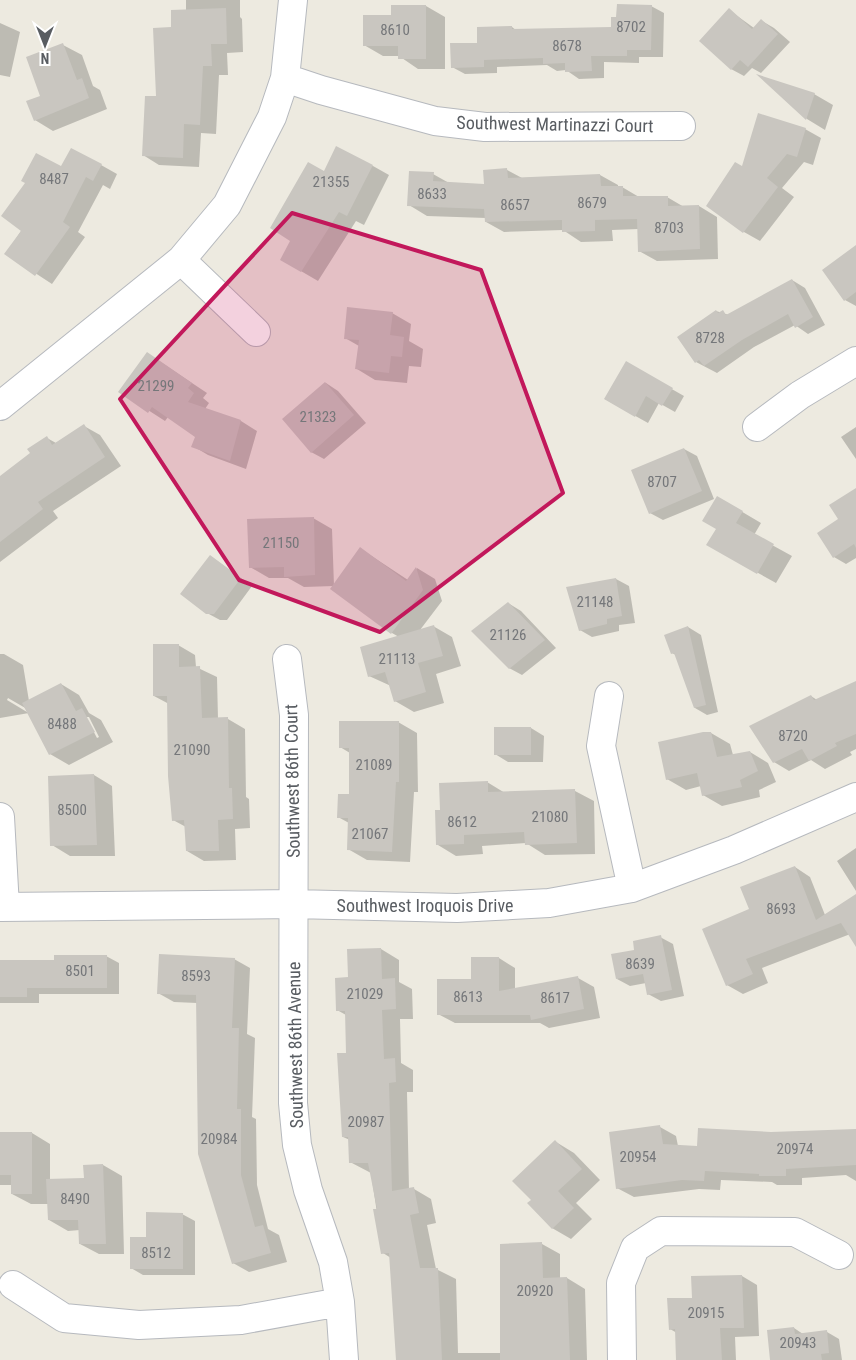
<svg xmlns="http://www.w3.org/2000/svg" width="856" height="1360" viewBox="0 0 856 1360" font-family="'Roboto Condensed',sans-serif">
  <style>
    .shadow { fill: #0003; fill-rule: evenodd }
    .building { fill: #c9c6c0 }
    .lines { fill: none; stroke-linecap: round; stroke-linejoin: round }
    .minor-casing { stroke: #b6b9be; stroke-width: 30 }
    .minor { stroke: #fff; stroke-width: 28 }
    .marked { fill: #c2185b; fill-opacity: 0.2; stroke: #c2185b; stroke-width: 4; stroke-linejoin: round }
    .labels { text-anchor: middle; dominant-baseline: central; stroke-width: 4; stroke-linejoin: round; paint-order: stroke }
    .number-label { font-size: 15px; fill: #75777a }
    .street-label { font-size: 18px; fill: #595d62; stroke: #fff }
  </style>
  <rect width="100%" height="100%" fill="#edeae0"/>
  <!-- shadow -->
  <path class="shadow" d="M 186,0 L 240,0 L 240,17 L 242,19 L 243,52 L 227,53 L 228,75 L 219,75 L 216,134 L 201,133 L 199,167 L 159,165 L 143,155 L 172,28 L 186,11 Z
    M 392,6 L 426,6 L 445,17 L 445,69 L 418,69 L 399,56 L 383,56 L 364,45 L 392,16 Z
    M 651,6 L 664,13 L 663,57 L 639,57 L 639,63 L 604,62 L 604,78 L 579,79 L 566,70 L 557,71 L 547,65 L 497,67 L 497,73 L 465,74 L 452,67 L 478,44 L 478,28 L 512,27 L 517,31 L 612,28 L 617,18 Z
    M 729,10 L 754,28 L 762,21 L 774,28 L 790,42 L 761,73 L 752,68 L 744,76 L 731,69 Z
    M 0,23 L 20,32 L 10,77 L 0,75 Z
    M 63,45 L 82,55 L 93,86 L 100,90 L 107,109 L 53,131 L 35,120 Z
    M 761,77 L 814,94 L 833,105 L 825,130 L 807,119 Z
    M 805,129 L 821,138 L 813,165 L 804,162 L 782,188 L 794,197 L 760,241 L 744,232 L 743,168 Z
    M 101,165 L 117,174 L 110,189 L 103,185 L 78,232 L 85,237 L 52,284 L 6,254 L 62,168 Z
    M 373,166 L 389,175 L 364,225 L 356,221 L 318,281 L 282,260 L 324,172 Z
    M 507,170 L 522,178 L 600,175 L 618,185 L 618,187 L 622,187 L 639,197 L 667,197 L 684,207 L 699,206 L 717,217 L 718,259 L 657,261 L 639,251 L 639,229 L 612,230 L 613,241 L 581,242 L 563,230 L 504,232 L 486,222 L 486,218 L 427,216 L 409,205 L 433,174 L 449,183 L 485,185 Z
    M 856,247 L 856,306 L 845,300 Z
    M 792,280 L 805,288 L 825,325 L 808,334 L 795,325 L 754,347 L 717,373 L 696,362 L 716,311 L 729,315 Z
    M 392,313 L 411,324 L 409,341 L 423,349 L 421,367 L 409,366 L 407,383 L 375,380 L 357,369 L 359,346 L 345,338 Z
    M 147,353 L 207,393 L 203,398 L 209,403 L 205,409 L 241,421 L 257,431 L 246,469 L 208,455 L 193,446 L 196,437 L 168,417 L 165,421 L 120,392 Z
    M 626,363 L 684,396 L 675,412 L 659,403 L 648,423 L 605,399 Z
    M 326,383 L 338,391 L 366,423 L 324,459 L 311,452 Z
    M 84,426 L 100,435 L 121,466 L 53,511 L 58,518 L 0,562 L 0,477 L 31,454 L 47,438 L 56,443 Z
    M 856,427 L 856,459 L 841,437 Z
    M 684,449 L 697,456 L 714,499 L 663,520 L 650,513 Z
    M 717,497 L 761,523 L 754,535 L 792,556 L 776,583 L 708,545 L 717,528 Z
    M 856,497 L 856,558 L 846,564 L 834,557 L 840,520 Z
    M 313,518 L 332,529 L 334,586 L 304,587 L 288,578 L 269,578 L 250,567 Z
    M 361,549 L 408,580 L 417,568 L 435,579 L 442,601 L 420,630 L 433,626 L 452,637 L 461,666 L 436,674 L 444,703 L 414,712 L 395,701 L 391,686 L 369,676 L 399,637 L 392,633 Z
    M 210,556 L 252,586 L 227,620 L 220,620 L 207,613 Z
    M 616,579 L 629,586 L 635,623 L 619,625 L 619,631 L 592,637 L 580,630 Z
    M 508,603 L 521,611 L 556,648 L 522,675 L 509,668 Z
    M 688,627 L 701,635 L 718,712 L 707,715 L 695,708 L 676,655 L 672,653 L 666,636 Z
    M 178,645 L 195,655 L 196,667 L 217,677 L 218,719 L 228,719 L 245,729 L 246,797 L 249,799 L 250,828 L 235,829 L 236,860 L 204,861 L 187,851 L 186,827 L 173,820 L 169,704 L 154,696 Z
    M 0,654 L 4,654 L 23,665 L 29,701 L 61,684 L 79,695 L 89,713 L 101,720 L 113,742 L 69,765 L 50,754 L 29,713 L 0,718 ZM 8,698 L 27,709 L 27,712 L 7,700 ZM 86,717 L 89,717 L 99,737 L 97,738 Z
    M 856,683 L 856,749 L 850,752 L 852,755 L 825,769 L 811,760 L 789,771 L 774,762 L 811,696 L 817,700 Z
    M 398,722 L 417,733 L 418,792 L 414,792 L 410,862 L 367,860 L 348,849 L 349,823 L 338,817 L 351,796 L 350,753 L 340,747 Z
    M 495,728 L 531,728 L 544,736 L 543,762 L 508,762 L 495,754 Z
    M 711,733 L 730,744 L 733,755 L 750,752 L 768,763 L 776,782 L 759,790 L 760,797 L 722,806 L 703,795 L 701,786 L 686,790 L 667,779 Z
    M 94,775 L 112,786 L 115,856 L 70,856 L 52,845 Z
    M 487,782 L 505,793 L 575,791 L 594,801 L 595,854 L 545,855 L 526,843 L 482,846 L 483,854 L 456,856 L 438,845 L 442,812 Z
    M 856,848 L 856,891 L 837,861 Z
    M 795,867 L 810,877 L 825,915 L 856,895 L 856,935 L 853,933 L 762,968 L 768,983 L 743,994 L 727,985 L 751,909 Z
    M 660,937 L 673,944 L 684,996 L 661,1001 L 648,994 L 646,983 L 630,986 L 617,979 L 636,951 Z
    M 381,949 L 399,960 L 399,982 L 412,989 L 413,1019 L 400,1019 L 401,1063 L 413,1070 L 413,1092 L 407,1092 L 409,1190 L 414,1189 L 431,1199 L 436,1223 L 427,1225 L 436,1269 L 456,1279 L 458,1353 L 501,1353 L 542,1244 L 560,1254 L 560,1278 L 567,1278 L 585,1289 L 587,1360 L 397,1360 L 391,1258 L 383,1253 L 371,1173 L 350,1162 L 350,1140 L 343,1137 L 348,1054 L 346,1015 L 337,1010 L 349,979 Z
    M 106,956 L 119,963 L 119,994 L 39,994 L 39,1003 L 0,1003 L 0,961 L 55,962 Z
    M 499,958 L 515,968 L 515,989 L 578,978 L 594,987 L 600,1018 L 549,1028 L 540,1023 L 455,1023 L 438,1014 L 472,980 Z
    M 234,959 L 250,968 L 247,1034 L 255,1038 L 252,1117 L 256,1119 L 257,1185 L 268,1229 L 279,1235 L 287,1262 L 249,1272 L 233,1263 L 197,1003 L 174,1002 L 158,993 Z
    M 660,1127 L 676,1136 L 678,1146 L 699,1148 L 771,1133 L 856,1131 L 856,1181 L 846,1175 L 802,1178 L 802,1185 L 777,1185 L 772,1182 L 721,1180 L 720,1190 L 699,1189 L 634,1197 L 617,1188 Z
    M 0,1133 L 32,1133 L 50,1144 L 50,1180 L 85,1179 L 103,1165 L 122,1176 L 124,1254 L 99,1254 L 80,1244 L 80,1230 L 68,1231 L 49,1220 L 48,1204 L 31,1204 L 12,1194 L 12,1185 L 0,1185 Z
    M 556,1142 L 574,1153 L 600,1180 L 576,1203 L 592,1219 L 571,1239 L 552,1228 L 532,1200 Z
    M 182,1214 L 195,1221 L 195,1275 L 143,1275 L 131,1268 L 147,1239 Z
    M 742,1276 L 757,1285 L 759,1336 L 735,1337 L 736,1360 L 677,1360 L 677,1333 L 670,1329 L 693,1299 Z
    M 794,1328 L 803,1334 L 827,1332 L 839,1339 L 842,1360 L 771,1360 Z"/>
  <!-- building -->
  <path class="building" d="M 617,4 L 652,5 L 651,50 L 627,50 L 627,56 L 591,56 L 592,71 L 565,72 L 565,63 L 543,64 L 543,58 L 484,60 L 484,67 L 451,68 L 450,43 L 477,43 L 477,27 L 512,26 L 512,29 L 611,27 L 611,17 L 616,17 Z
    M 391,5 L 426,5 L 426,59 L 398,59 L 398,46 L 363,46 L 363,15 L 391,15 Z
    M 226,8 L 227,44 L 211,44 L 212,66 L 203,66 L 200,125 L 184,124 L 183,158 L 142,156 L 145,96 L 156,96 L 153,28 L 171,27 L 171,10 Z
    M 729,8 L 752,29 L 761,19 L 778,34 L 748,67 L 740,60 L 731,70 L 699,41 Z
    M 63,43 L 77,80 L 82,78 L 89,98 L 34,121 L 26,101 L 40,96 L 26,57 Z
    M 756,74 L 815,93 L 806,120 Z
    M 758,113 L 806,128 L 797,157 L 787,154 L 767,178 L 778,187 L 743,233 L 706,206 L 735,162 L 742,166 Z
    M 336,146 L 373,165 L 347,216 L 339,212 L 301,272 L 280,260 L 290,241 L 270,228 L 308,162 L 324,171 Z
    M 71,148 L 102,164 L 93,181 L 86,177 L 63,222 L 70,227 L 35,276 L 4,254 L 21,231 L 1,216 L 25,183 L 21,181 L 36,153 L 61,166 Z
    M 507,168 L 508,178 L 600,174 L 601,186 L 623,186 L 623,196 L 668,196 L 668,206 L 699,205 L 700,249 L 638,252 L 637,219 L 595,220 L 595,231 L 562,232 L 562,220 L 485,222 L 484,209 L 407,206 L 409,171 L 434,172 L 433,181 L 484,184 L 483,170 Z
    M 856,245 L 856,292 L 844,301 L 822,270 Z
    M 792,279 L 813,317 L 795,328 L 788,314 L 742,340 L 704,366 L 699,360 L 695,363 L 677,337 L 716,310 L 718,313 L 723,310 L 726,315 Z
    M 347,307 L 393,312 L 390,335 L 404,337 L 402,357 L 391,356 L 389,373 L 355,369 L 359,340 L 344,339 Z
    M 147,352 L 192,383 L 188,388 L 194,393 L 188,402 L 241,420 L 230,461 L 191,447 L 195,437 L 152,407 L 148,413 L 118,392 Z
    M 626,361 L 673,388 L 662,406 L 646,396 L 635,417 L 604,399 Z
    M 325,382 L 354,415 L 311,453 L 282,419 Z
    M 84,424 L 105,457 L 38,502 L 43,509 L 0,542 L 0,476 L 30,453 L 27,449 L 47,436 L 52,445 Z
    M 684,448 L 702,491 L 649,514 L 631,470 Z
    M 856,488 L 856,548 L 854,544 L 833,558 L 817,533 L 838,519 L 829,505 Z
    M 717,496 L 743,511 L 736,523 L 774,544 L 757,574 L 706,545 L 716,529 L 702,521 Z
    M 314,517 L 315,575 L 284,577 L 284,567 L 249,568 L 247,519 Z
    M 360,547 L 406,581 L 416,567 L 423,590 L 391,634 L 330,589 Z
    M 210,555 L 241,578 L 214,614 L 206,614 L 180,594 Z
    M 616,578 L 622,616 L 607,619 L 607,624 L 579,631 L 566,587 Z
    M 508,602 L 545,640 L 509,669 L 471,631 Z
    M 434,625 L 443,656 L 418,663 L 426,692 L 394,702 L 385,672 L 368,677 L 360,647 Z
    M 688,626 L 706,705 L 694,708 L 674,653 L 671,654 L 664,635 Z
    M 153,644 L 179,644 L 179,667 L 200,666 L 202,718 L 228,717 L 229,788 L 232,788 L 233,819 L 218,820 L 219,851 L 186,851 L 184,820 L 172,821 L 168,776 L 167,696 L 153,696 Z
    M 856,681 L 856,734 L 835,743 L 837,746 L 809,761 L 802,749 L 773,763 L 749,726 L 811,695 L 814,700 Z
    M 61,683 L 76,711 L 82,708 L 95,732 L 49,755 L 22,703 Z
    M 339,721 L 399,721 L 399,782 L 396,782 L 392,852 L 347,850 L 348,818 L 337,818 L 338,794 L 349,794 L 349,748 L 339,748 Z
    M 494,727 L 531,727 L 531,755 L 494,755 Z
    M 703,732 L 711,732 L 717,757 L 750,751 L 758,771 L 740,780 L 742,787 L 702,796 L 697,773 L 666,780 L 658,742 Z
    M 94,774 L 97,845 L 50,846 L 48,776 Z
    M 488,781 L 488,792 L 575,789 L 577,843 L 525,845 L 524,832 L 464,835 L 464,844 L 436,845 L 435,810 L 440,810 L 439,783 Z
    M 795,866 L 816,920 L 856,894 L 856,947 L 841,923 L 746,959 L 753,974 L 726,986 L 702,929 L 749,909 L 740,887 Z
    M 661,935 L 672,990 L 647,995 L 643,974 L 616,979 L 611,954 L 634,950 L 633,941 Z
    M 381,948 L 382,979 L 395,978 L 396,1009 L 382,1010 L 384,1059 L 395,1058 L 396,1082 L 389,1083 L 392,1191 L 414,1187 L 419,1213 L 410,1215 L 420,1268 L 438,1268 L 442,1360 L 396,1360 L 389,1253 L 381,1254 L 373,1209 L 377,1209 L 368,1163 L 349,1163 L 348,1137 L 342,1137 L 337,1053 L 346,1053 L 345,1011 L 336,1011 L 335,978 L 348,977 L 347,949 Z
    M 159,954 L 235,958 L 232,1028 L 239,1028 L 237,1109 L 241,1109 L 241,1175 L 255,1227 L 263,1225 L 271,1253 L 232,1264 L 198,1154 L 196,995 L 157,994 Z
    M 54,955 L 107,955 L 107,988 L 27,988 L 27,997 L 0,997 L 0,960 L 54,960 Z
    M 471,957 L 499,957 L 499,991 L 578,976 L 584,1009 L 531,1020 L 530,1015 L 437,1015 L 437,979 L 471,979 Z
    M 660,1125 L 663,1144 L 697,1146 L 698,1128 L 771,1132 L 856,1129 L 856,1165 L 786,1169 L 786,1176 L 759,1176 L 759,1174 L 705,1171 L 704,1181 L 682,1180 L 616,1189 L 609,1132 Z
    M 0,1132 L 32,1132 L 32,1194 L 11,1194 L 11,1175 L 0,1175 Z
    M 555,1140 L 582,1169 L 558,1191 L 574,1208 L 552,1229 L 527,1203 L 531,1200 L 512,1181 Z
    M 103,1164 L 106,1244 L 79,1244 L 78,1220 L 48,1220 L 46,1179 L 84,1178 L 83,1165 Z
    M 146,1212 L 183,1213 L 183,1269 L 130,1269 L 130,1237 L 146,1237 Z
    M 542,1242 L 543,1278 L 567,1277 L 570,1360 L 500,1360 L 500,1244 Z
    M 742,1275 L 744,1328 L 720,1328 L 722,1360 L 676,1360 L 675,1329 L 669,1330 L 667,1298 L 692,1298 L 691,1276 Z
    M 794,1327 L 795,1334 L 827,1330 L 829,1353 L 821,1354 L 822,1360 L 770,1360 L 767,1330 Z"/>
  <g class="lines">
    <defs>
      <path id="minor" d="M 285,78 L 321,90 L 435,121 L 485,127 L 681,126
        M 181,260 L 256,332
        M 0,406 L 181,260 L 227,205 L 272,117 L 285,78 L 293,0
        M 757,427 L 800,395 L 856,361
        M 287,659 L 294,715 L 293,1103 L 297,1145 L 308,1190 L 333,1262 L 340,1302 L 344,1360
        M 609,696 L 601,746 L 632,888
        M 0,817 L 5,907
        M 0,907 L 293,904 L 457,908 L 549,903 L 632,888 L 734,850 L 856,797
        M 13,1285 L 64,1318 L 139,1325 L 241,1320 L 340,1302
        M 622,1360 L 621,1283 L 635,1248 L 661,1231 L 795,1232 L 839,1255"/>
    </defs>
    <!-- minor casing -->
    <use href="#minor" class="minor-casing"/>
    <!-- minor -->
    <use href="#minor" class="minor"/>
  </g>
  <!-- marked area -->
  <path class="marked" d="M 292,213 L 481,270 L 563,493 L 380,632 L 239,580 L 120,399 Z"/>
  <g class="labels">
    <!-- number labels -->
    <g class="number-label">
      <text x="631" y="27">8702</text>
      <text x="395" y="30">8610</text>
      <text x="567" y="46">8678</text>
      <text x="54" y="179">8487</text>
      <text x="331" y="182">21355</text>
      <text x="432" y="194">8633</text>
      <text x="592" y="203">8679</text>
      <text x="515" y="205">8657</text>
      <text x="669" y="228">8703</text>
      <text x="710" y="338">8728</text>
      <text x="156" y="386">21299</text>
      <text x="318" y="417">21323</text>
      <text x="662" y="482">8707</text>
      <text x="281" y="543">21150</text>
      <text x="595" y="602">21148</text>
      <text x="508" y="635">21126</text>
      <text x="397" y="659">21113</text>
      <text x="62" y="724">8488</text>
      <text x="793" y="736">8720</text>
      <text x="192" y="750">21090</text>
      <text x="374" y="765">21089</text>
      <text x="72" y="810">8500</text>
      <text x="550" y="817">21080</text>
      <text x="462" y="822">8612</text>
      <text x="370" y="834">21067</text>
      <text x="781" y="909">8693</text>
      <text x="640" y="964">8639</text>
      <text x="80" y="971">8501</text>
      <text x="196" y="976">8593</text>
      <text x="365" y="994">21029</text>
      <text x="468" y="997">8613</text>
      <text x="555" y="998">8617</text>
      <text x="366" y="1122">20987</text>
      <text x="219" y="1139">20984</text>
      <text x="795" y="1149">20974</text>
      <text x="638" y="1157">20954</text>
      <text x="75" y="1199">8490</text>
      <text x="156" y="1253">8512</text>
      <text x="535" y="1291">20920</text>
      <text x="706" y="1313">20915</text>
      <text x="798" y="1343">20943</text>
    </g>
    <!-- street labels -->
    <g class="street-label">
      <text transform="translate(555 124) rotate(1)">Southwest Martinazzi Court</text>
      <text transform="translate(292 781) rotate(-91)">Southwest 86th Court</text>
      <text x="425" y="905">Southwest Iroquois Drive</text>
      <text transform="translate(295 1045) rotate(-91)">Southwest 86th Avenue</text>
    </g>
  </g>
  <!-- north arrow -->
  <g transform="translate(45 45) rotate(180)" stroke="#ffffff" stroke-width="4" paint-order="stroke">
  <path d="M0-4L9 19L0 12L-9 19Z" fill="#595d62"/>
  <text y="-8" font-size="14" font-weight="bold" text-anchor="middle" fill="#595d62">N</text>
  </g>
</svg>
